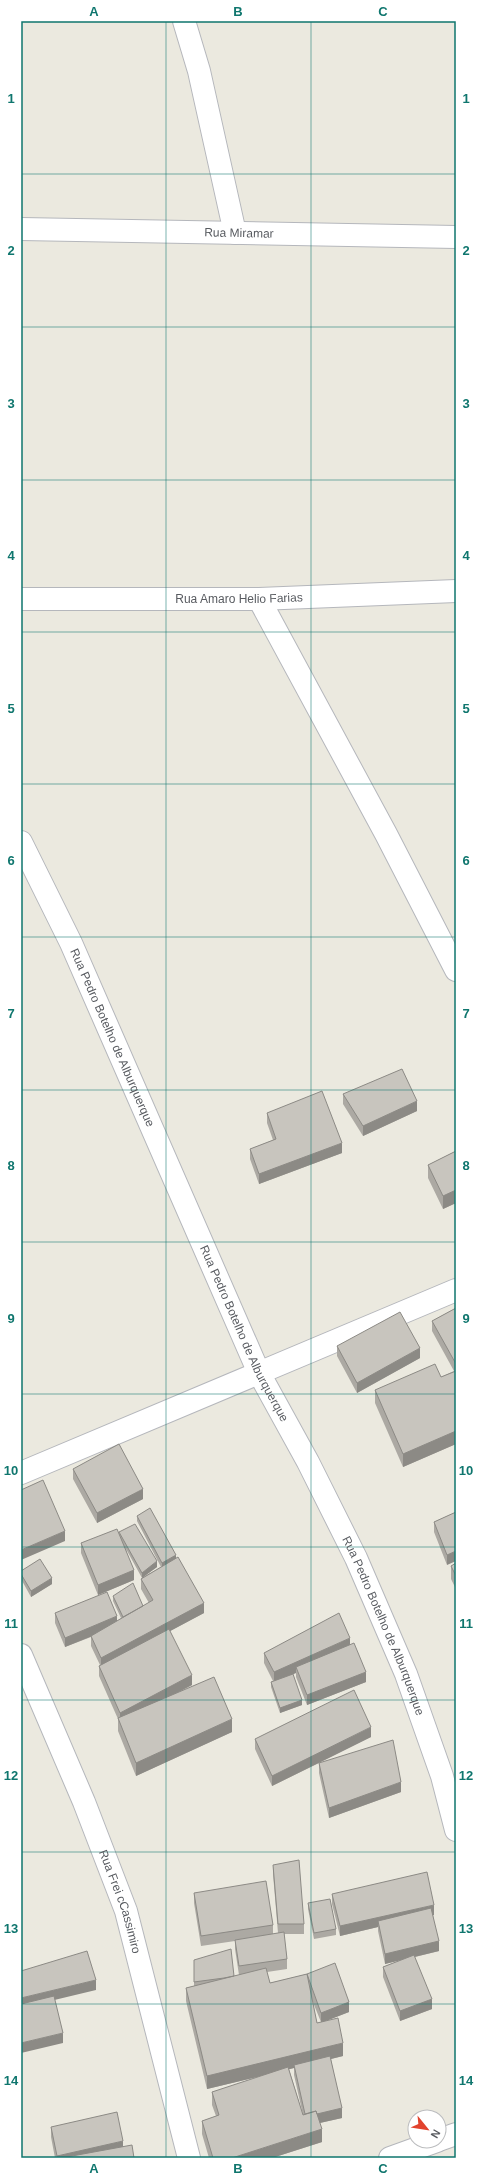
<svg xmlns="http://www.w3.org/2000/svg" width="477" height="2179" viewBox="0 0 477 2179" font-family="Arial,sans-serif">
  <style>
    .lines { fill: none; stroke-linecap: round; stroke-linejoin: round }
    .minor-casing { stroke: #b5b7bc; stroke-width: 24 }
    .minor { stroke: #fff; stroke-width: 22 }
    .wall { fill: #aca9a3; fill-rule: evenodd }
    .shaded-wall { fill: #8c8a85 }
    .building { fill: #c8c5be; stroke: #8c8a85 }
    .grid { fill: none; stroke: #0f766e; stroke-width: 1; stroke-opacity: 0.55 }
    .labels { text-anchor: middle; dominant-baseline: central; stroke-width: 3; stroke-linejoin: round; paint-order: stroke }
    .street-label { font-size: 12px; fill: #585b60; stroke: #fff }
    .neatline { fill: none; stroke: #0f766e; stroke-width: 1.5 }
    .grid-label { font-size: 13px; text-anchor: middle; font-weight: bold; fill: #0f766e }
  </style>
  <rect width="100%" height="100%" fill="#ebe9df"/>
  <g class="lines">
    <defs>
      <g id="minor">
        <path d="M 184,21 L 199,71 L 235,233"/>
        <path id="s1" d="M 21,229 L 456,237"/>
        <path id="s2" d="M 21,599 L 259,599 L 456,591"/>
        <path d="M 259,599 L 386,834 L 456,970"/>
        <path id="s3" d="M 21,842 L 71,943 L 259,1373 L 308,1462 L 356,1558 L 406,1674 L 442,1776 L 456,1830"/>
        <path d="M 21,1473 L 456,1290"/>
        <path id="s4" d="M 21,1655 L 84,1802 L 126,1911 L 189,2158"/>
        <path d="M 439,2140 L 456,2134"/>
        <path d="M 390,2158 L 437,2141"/>
      </g>
    </defs>
    <!-- minor casing -->
    <use href="#minor" class="minor-casing"/>
    <!-- minor -->
    <use href="#minor" class="minor"/>
  </g>
  <!-- wall -->
  <path class="wall" d="M 343,1094 L 417,1111 L 363,1136 L 343,1104 Z
    M 267,1113 L 342,1153 L 259,1184 L 250,1159 L 250,1149 L 273,1140 L 267,1123 Z
    M 456,1151 L 456,1203 L 443,1209 L 428,1178 L 428,1165 Z
    M 456,1308 L 456,1444 L 403,1467 L 375,1403 L 375,1390 L 441,1377 L 454,1371 L 432,1331 L 432,1321 Z
    M 337,1346 L 420,1358 L 357,1393 L 337,1356 Z
    M 73,1469 L 143,1499 L 97,1523 L 73,1479 Z
    M 456,1512 L 447,1565 L 434,1532 L 434,1522 Z
    M 137,1516 L 176,1558 L 204,1613 L 170,1631 L 192,1685 L 183,1690 L 232,1732 L 136,1776 L 118,1731 L 118,1719 L 99,1676 L 99,1666 L 100,1665 L 91,1646 L 91,1637 L 65,1647 L 55,1623 L 55,1613 L 117,1621 L 121,1618 L 113,1601 L 113,1596 L 143,1606 L 149,1603 L 141,1589 L 141,1579 L 142,1578 L 126,1549 L 134,1580 L 98,1595 L 81,1553 L 81,1543 L 119,1533 L 157,1567 L 143,1577 L 161,1567 L 137,1521 Z
    M 456,1563 L 456,1589 L 451,1579 L 451,1566 Z
    M 21,1571 L 52,1584 L 31,1597 L 21,1579 Z
    M 350,1645 L 366,1682 L 307,1705 L 296,1677 L 296,1673 L 292,1674 L 302,1705 L 280,1713 L 271,1687 L 271,1682 L 273,1681 L 264,1663 L 264,1653 Z
    M 371,1737 L 319,1763 L 401,1792 L 329,1818 L 319,1773 L 319,1763 L 272,1786 L 255,1749 L 255,1739 Z
    M 273,1865 L 304,1924 L 304,1934 L 284,1934 L 287,1959 L 287,1969 L 267,1972 L 270,1983 L 307,1974 L 349,2012 L 325,2021 L 343,2056 L 331,2059 L 342,2118 L 320,2123 L 322,2142 L 272,2158 L 209,2158 L 202,2134 L 202,2121 L 216,2116 L 212,2105 L 212,2092 L 265,2075 L 207,2089 L 186,2001 L 186,1988 L 194,1986 L 194,1960 L 234,1976 L 239,1975 L 235,1949 L 235,1941 L 201,1946 L 194,1903 L 194,1893 L 273,1925 L 273,1934 L 278,1933 L 273,1874 ZM 312,2000 L 321,2022 L 317,2023 ZM 294,2068 L 294,2075 L 303,2115 L 289,2069 Z
    M 332,1894 L 434,1915 L 433,1915 L 439,1951 L 415,1957 L 432,2009 L 400,2021 L 383,1977 L 383,1967 L 403,1959 L 385,1964 L 378,1931 L 378,1927 L 340,1936 L 332,1904 Z
    M 308,1903 L 336,1929 L 336,1935 L 314,1939 L 308,1909 Z
    M 51,2127 L 123,2146 L 134,2158 L 55,2158 L 51,2137 Z"/>
  <!-- shaded-wall -->
  <path class="shaded-wall" d="M 417,1101 L 417,1111 L 363,1136 L 363,1126 Z
    M 342,1143 L 342,1153 L 259,1184 L 259,1174 Z
    M 456,1190 L 456,1203 L 443,1209 L 443,1196 Z
    M 420,1348 L 420,1358 L 357,1393 L 357,1383 Z
    M 456,1431 L 456,1444 L 403,1467 L 403,1454 Z
    M 143,1489 L 143,1499 L 97,1523 L 97,1513 Z
    M 65,1531 L 65,1541 L 21,1560 L 21,1550 Z
    M 456,1551 L 456,1561 L 447,1565 L 447,1555 Z
    M 176,1555 L 176,1561 L 162,1568 L 162,1563 Z
    M 157,1561 L 157,1567 L 142,1578 L 142,1573 Z
    M 134,1570 L 134,1580 L 98,1595 L 98,1585 Z
    M 52,1578 L 52,1584 L 31,1597 L 31,1591 Z
    M 204,1603 L 204,1613 L 101,1668 L 101,1658 Z
    M 117,1616 L 117,1626 L 65,1647 L 65,1638 Z
    M 350,1638 L 350,1648 L 296,1667 L 296,1673 L 274,1682 L 274,1672 Z
    M 366,1672 L 366,1682 L 307,1705 L 307,1695 Z
    M 192,1675 L 192,1685 L 120,1722 L 120,1713 Z
    M 302,1700 L 302,1705 L 280,1713 L 280,1708 Z
    M 232,1719 L 232,1732 L 136,1776 L 136,1763 Z
    M 371,1727 L 371,1737 L 272,1786 L 272,1776 Z
    M 401,1782 L 401,1792 L 329,1818 L 329,1808 Z
    M 434,1905 L 434,1915 L 379,1927 L 378,1921 L 378,1927 L 340,1936 L 340,1926 Z
    M 439,1941 L 439,1951 L 385,1964 L 385,1954 Z
    M 96,1980 L 96,1990 L 21,2008 L 21,1998 Z
    M 432,1999 L 432,2009 L 400,2021 L 400,2011 Z
    M 349,2002 L 349,2012 L 321,2023 L 321,2013 Z
    M 63,2033 L 63,2043 L 21,2053 L 21,2043 Z
    M 343,2043 L 343,2056 L 294,2068 L 294,2065 L 294,2068 L 207,2089 L 207,2076 Z
    M 342,2108 L 342,2118 L 306,2126 L 306,2116 Z
    M 322,2129 L 322,2142 L 272,2158 L 232,2158 Z
    M 123,2141 L 123,2151 L 93,2158 L 57,2158 L 57,2156 Z"/>
  <!-- building -->
  <path class="building" d="M 402,1069 L 417,1101 L 363,1126 L 343,1094 Z
    M 322,1091 L 342,1143 L 259,1174 L 250,1149 L 276,1139 L 267,1113 Z
    M 456,1151 L 456,1190 L 443,1196 L 428,1165 Z
    M 456,1308 L 456,1364 L 432,1321 Z
    M 400,1312 L 420,1348 L 357,1383 L 337,1346 Z
    M 435,1364 L 441,1377 L 456,1371 L 456,1431 L 403,1454 L 375,1390 Z
    M 119,1444 L 143,1489 L 97,1513 L 73,1469 Z
    M 43,1480 L 65,1531 L 21,1550 L 21,1490 Z
    M 150,1508 L 176,1555 L 162,1563 L 137,1516 Z
    M 456,1512 L 456,1551 L 447,1555 L 434,1522 Z
    M 135,1524 L 157,1561 L 142,1573 L 119,1532 Z
    M 117,1529 L 134,1570 L 98,1585 L 81,1543 Z
    M 178,1557 L 204,1603 L 101,1658 L 91,1636 L 153,1600 L 141,1579 Z
    M 40,1559 L 52,1578 L 31,1591 L 21,1574 L 21,1571 Z
    M 456,1563 L 456,1576 L 451,1566 Z
    M 133,1583 L 143,1606 L 123,1617 L 113,1596 Z
    M 107,1592 L 117,1616 L 65,1638 L 55,1613 Z
    M 339,1613 L 350,1638 L 274,1672 L 264,1653 Z
    M 169,1629 L 192,1675 L 120,1713 L 99,1666 Z
    M 354,1643 L 366,1672 L 307,1695 L 296,1667 Z
    M 293,1674 L 302,1700 L 280,1708 L 271,1682 Z
    M 214,1677 L 232,1719 L 136,1763 L 118,1718 Z
    M 354,1690 L 371,1727 L 272,1776 L 255,1739 Z
    M 393,1740 L 401,1782 L 329,1808 L 319,1763 Z
    M 299,1860 L 304,1924 L 278,1924 L 273,1865 Z
    M 427,1872 L 434,1905 L 340,1926 L 332,1894 Z
    M 266,1881 L 273,1925 L 201,1936 L 194,1893 Z
    M 330,1899 L 336,1929 L 314,1933 L 308,1903 Z
    M 431,1908 L 439,1941 L 385,1954 L 378,1921 Z
    M 284,1932 L 287,1959 L 239,1966 L 235,1940 Z
    M 231,1949 L 234,1976 L 224,1978 L 194,1982 L 194,1960 Z
    M 87,1951 L 96,1980 L 21,1998 L 21,1971 Z
    M 414,1955 L 432,1999 L 400,2011 L 383,1967 Z
    M 335,1963 L 349,2002 L 321,2013 L 307,1974 Z
    M 266,1968 L 270,1983 L 307,1974 L 317,2023 L 338,2018 L 343,2043 L 207,2076 L 186,1988 Z
    M 54,1996 L 63,2033 L 21,2043 L 21,2004 Z
    M 330,2056 L 342,2108 L 317,2114 L 316,2111 L 305,2114 L 294,2065 Z
    M 288,2067 L 303,2115 L 316,2111 L 322,2129 L 232,2158 L 213,2158 L 202,2121 L 219,2115 L 212,2092 Z
    M 117,2112 L 123,2141 L 57,2156 L 51,2127 Z
    M 132,2145 L 134,2158 L 61,2158 Z"/>
  <!-- grid -->
  <path class="grid" d="M 166,21 L 166,2158M 311,21 L 311,2158M 21,174 L 456,174M 21,327 L 456,327M 21,480 L 456,480M 21,632 L 456,632M 21,784 L 456,784M 21,937 L 456,937M 21,1090 L 456,1090M 21,1242 L 456,1242M 21,1394 L 456,1394M 21,1547 L 456,1547M 21,1700 L 456,1700M 21,1852 L 456,1852M 21,2004 L 456,2004"/>
  <g class="labels">
    <!-- street labels -->
    <g class="street-label">
      <text stroke="none"><textPath href="#s1" startOffset="218">Rua Miramar</textPath></text>
      <text stroke="none"><textPath href="#s2" startOffset="218">Rua Amaro Helio Farias</textPath></text>
      <text stroke="none"><textPath href="#s3" startOffset="216">Rua Pedro Botelho de Alburquerque</textPath></text>
      <text stroke="none"><textPath href="#s3" startOffset="540">Rua Pedro Botelho de Alburquerque</textPath></text>
      <text stroke="none"><textPath href="#s3" startOffset="864">Rua Pedro Botelho de Alburquerque</textPath></text>
      <text stroke="none"><textPath href="#s4" startOffset="266">Rua Frei cCassimiro</textPath></text>
    </g>
  </g>
  <!-- border -->
  <rect width="477" height="2179" fill="none" stroke="#ffffff" stroke-width="44"/>
  <!-- north arrow -->
  <g transform="translate(427 2129) rotate(120)"><circle r="19" fill="#ffffff" stroke="#bcbdbf"/>
  <path d="M0-3L7 15L0 10L-7 15Z" fill="#e2432e"/>
  <text y="-6" font-size="11" font-weight="bold" text-anchor="middle" fill="#585b60">N</text>
  </g>
  <rect x="22" y="22" width="433" height="2135" class="neatline"/>
  <g class="grid-label">
    <text x="94" y="16">A</text>
    <text x="238" y="16">B</text>
    <text x="383" y="16">C</text>
    <text x="11" y="103">1</text>
    <text x="466" y="103">1</text>
    <text x="11" y="255">2</text>
    <text x="466" y="255">2</text>
    <text x="11" y="408">3</text>
    <text x="466" y="408">3</text>
    <text x="11" y="560">4</text>
    <text x="466" y="560">4</text>
    <text x="11" y="713">5</text>
    <text x="466" y="713">5</text>
    <text x="11" y="865">6</text>
    <text x="466" y="865">6</text>
    <text x="11" y="1018">7</text>
    <text x="466" y="1018">7</text>
    <text x="11" y="1170">8</text>
    <text x="466" y="1170">8</text>
    <text x="11" y="1323">9</text>
    <text x="466" y="1323">9</text>
    <text x="11" y="1475">10</text>
    <text x="466" y="1475">10</text>
    <text x="11" y="1628">11</text>
    <text x="466" y="1628">11</text>
    <text x="11" y="1780">12</text>
    <text x="466" y="1780">12</text>
    <text x="11" y="1933">13</text>
    <text x="466" y="1933">13</text>
    <text x="11" y="2085">14</text>
    <text x="466" y="2085">14</text>
    <text x="94" y="2173">A</text>
    <text x="238" y="2173">B</text>
    <text x="383" y="2173">C</text>
  </g>
</svg>
